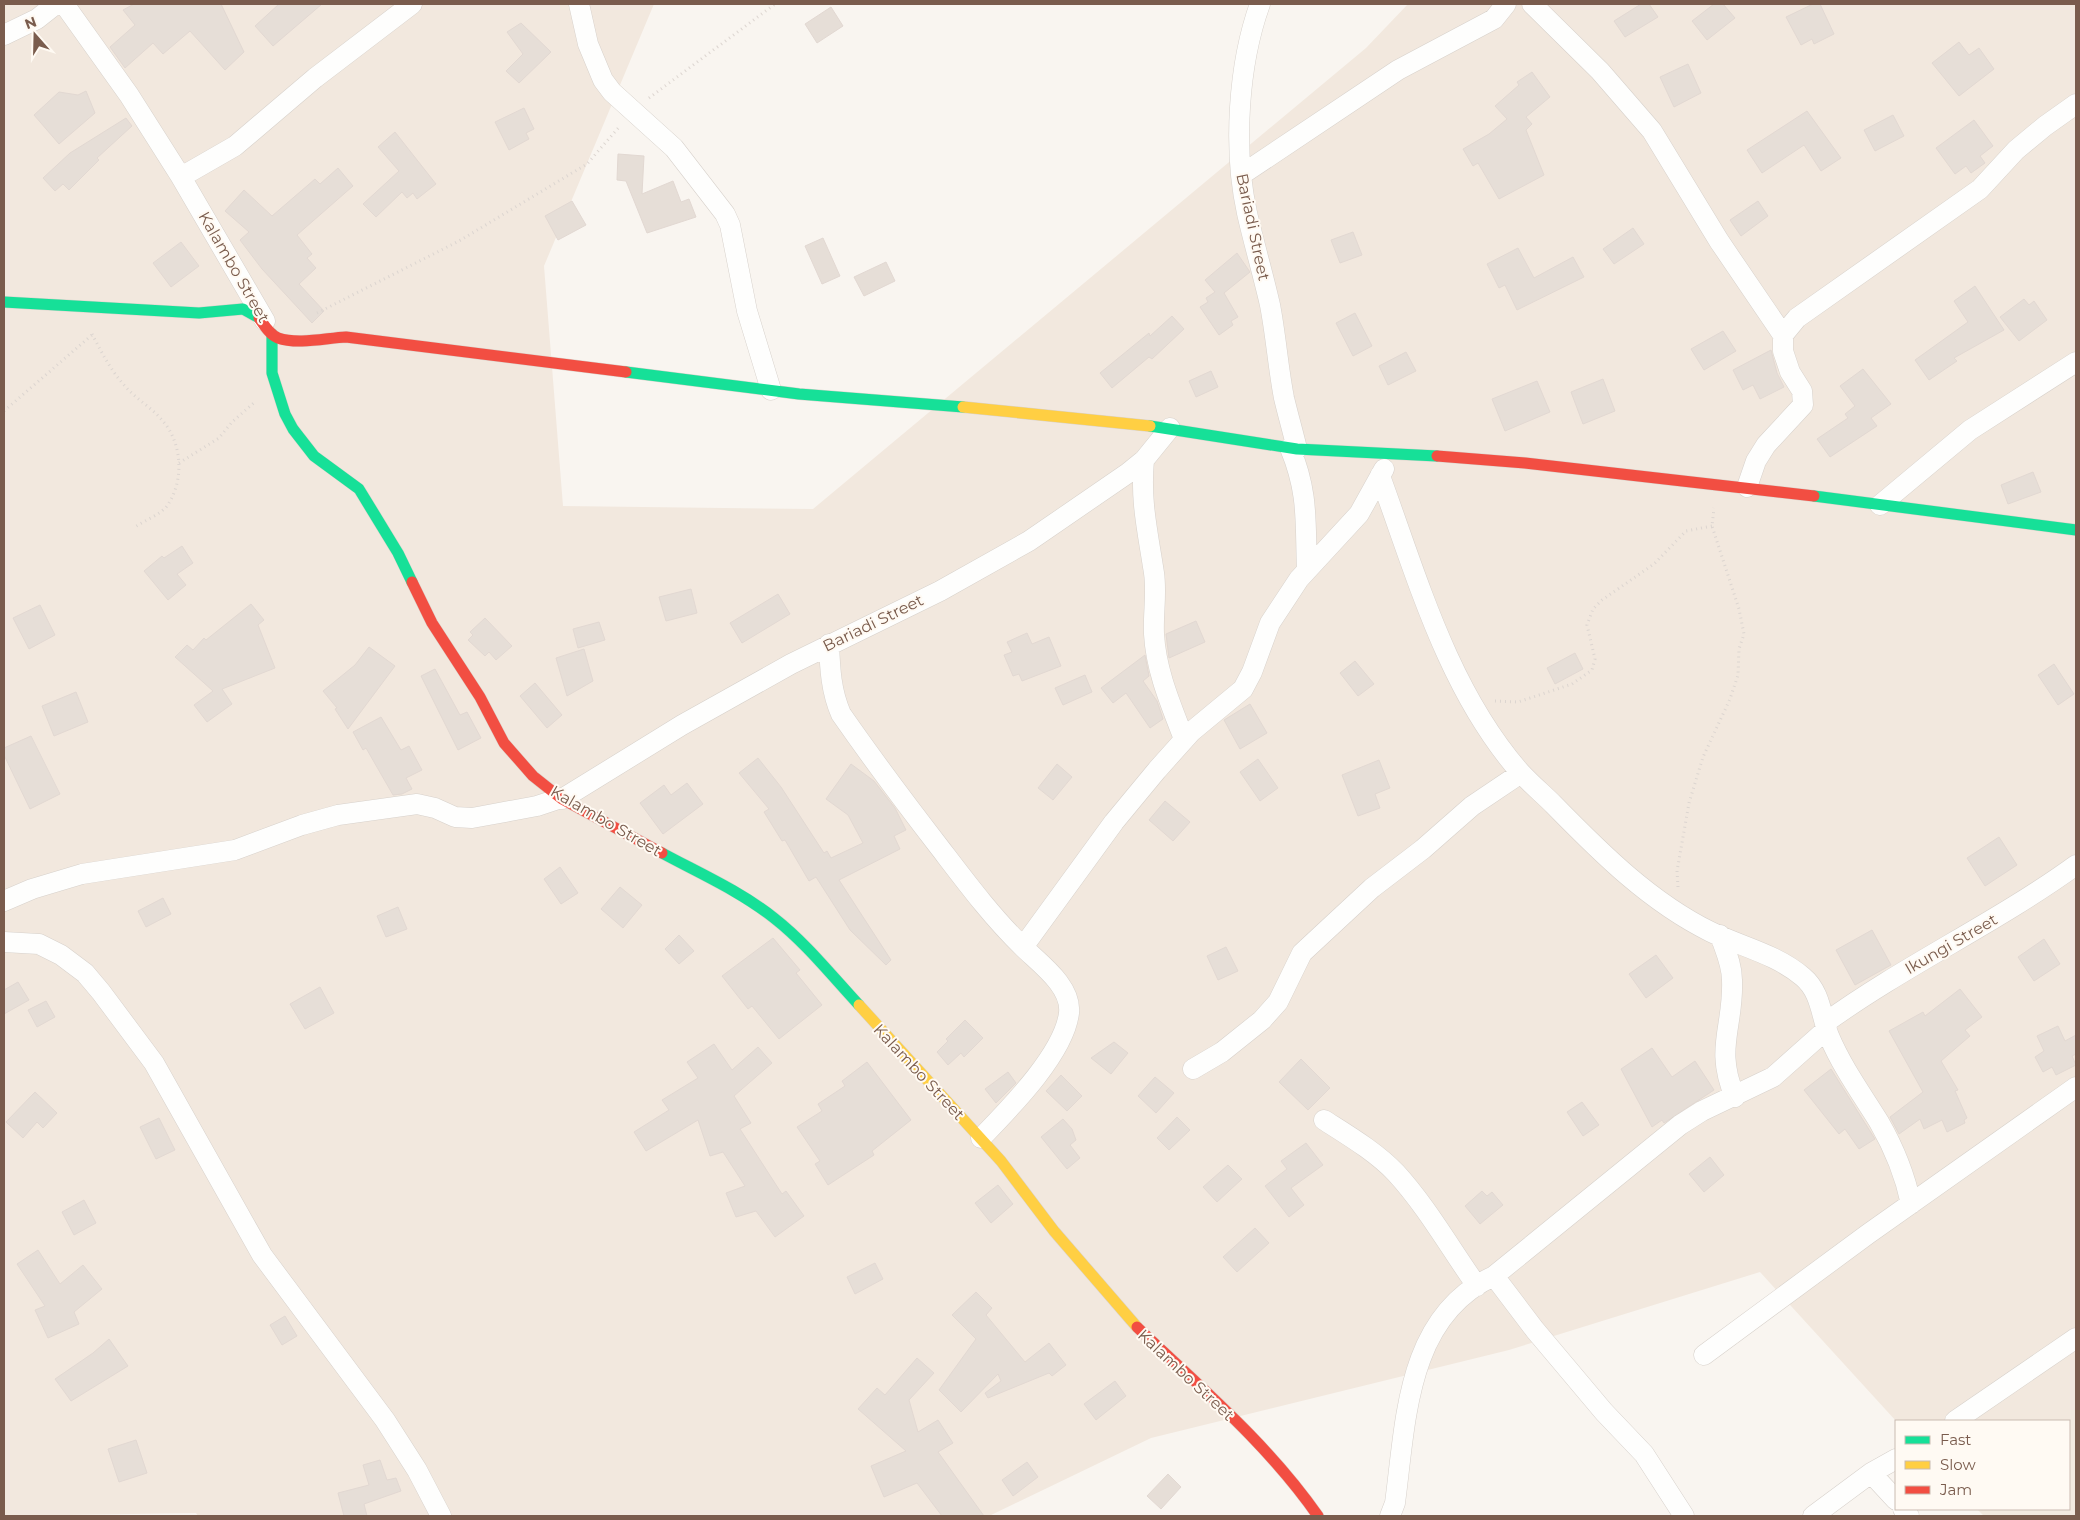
<svg xmlns="http://www.w3.org/2000/svg" width="2080" height="1520" viewBox="0 0 2080 1520" font-family="Montserrat,sans-serif">
  <style>
    .residential { fill: #f2e8de }
    .building { fill: #e6ded7; stroke: #e2d8d2 }
    .lines { fill: none; stroke-linecap: round; stroke-linejoin: round }
    .street-casing { stroke: #d7d1cb; stroke-width: 21 }
    .fast-casing { stroke: #d9d2cb; stroke-width: 12 }
    .slow-casing { stroke: #d9d2cb; stroke-width: 12 }
    .jam-casing { stroke: #d9d2cb; stroke-width: 12 }
    .path { stroke: #dcd5d0; stroke-width: 3; stroke-dasharray: 1 4; stroke-linecap: butt }
    .street { stroke: #fefefd; stroke-width: 20 }
    .fast { stroke: #16e098; stroke-width: 11 }
    .slow { stroke: #ffcf43; stroke-width: 11 }
    .jam { stroke: #f24e42; stroke-width: 11 }
    .labels { text-anchor: middle; dominant-baseline: central; stroke-width: 4; stroke-linejoin: round; paint-order: stroke }
    .street-label { font-size: 16px; fill: #7a5c4d; stroke: #fffaf3 }
  </style>
  <rect width="100%" height="100%" fill="#f9f5f0"/>
  <!-- residential -->
  <path class="residential" d="M 4,4 L 654,4 L 544,266 L 563,506 L 813,509 L 1366,48 L 1408,4 L 2076,4 L 2076,1516 L 1984,1516 L 1977,1509 L 2069,1509 L 2069,1421 L 1896,1421 L 1760,1272 L 1509,1350 L 1151,1438 L 989,1516 L 198,1516 L 196,1513 L 4,1516 Z"/>
  <!-- building -->
  <path class="building" d="M 134,4 L 221,4 L 244,52 L 225,70 L 190,31 L 163,54 L 153,43 L 125,68 L 110,47 L 135,25 L 123,10 Z
    M 279,4 L 322,4 L 273,46 L 255,26 Z
    M 1641,4 L 1649,4 L 1658,17 L 1625,37 L 1614,21 Z
    M 1714,4 L 1723,4 L 1735,18 L 1707,40 L 1692,21 Z
    M 1813,4 L 1820,4 L 1834,34 L 1814,44 L 1812,39 L 1801,45 L 1786,17 Z
    M 831,7 L 843,26 L 817,43 L 805,24 Z
    M 521,23 L 551,52 L 519,83 L 506,71 L 523,54 L 507,32 Z
    M 1959,42 L 1969,55 L 1979,48 L 1994,69 L 1959,96 L 1932,63 Z
    M 1688,64 L 1701,93 L 1674,107 L 1660,77 Z
    M 1532,72 L 1550,97 L 1526,117 L 1532,124 L 1526,130 L 1544,175 L 1499,199 L 1478,163 L 1473,166 L 1463,149 L 1489,134 L 1507,119 L 1495,106 L 1519,85 L 1517,82 Z
    M 86,91 L 95,113 L 59,144 L 34,115 L 59,92 L 78,95 Z
    M 524,108 L 534,129 L 526,133 L 529,139 L 509,150 L 495,122 Z
    M 1807,111 L 1841,158 L 1821,171 L 1804,145 L 1762,173 L 1747,150 Z
    M 1893,115 L 1904,136 L 1875,151 L 1864,130 Z
    M 126,118 L 132,126 L 97,158 L 99,160 L 69,190 L 63,184 L 55,191 L 43,178 L 70,153 Z
    M 1974,120 L 1993,146 L 1980,156 L 1985,163 L 1971,173 L 1966,166 L 1955,174 L 1936,148 Z
    M 395,132 L 436,184 L 417,199 L 413,193 L 407,198 L 402,192 L 376,217 L 363,204 L 399,171 L 378,147 Z
    M 618,154 L 644,156 L 642,194 L 673,181 L 681,202 L 689,199 L 696,217 L 647,233 L 626,181 L 617,180 Z
    M 338,168 L 353,186 L 297,235 L 312,254 L 307,258 L 316,268 L 299,284 L 324,311 L 312,323 L 262,269 L 240,240 L 249,232 L 225,211 L 244,190 L 272,216 L 315,179 L 320,184 Z
    M 572,201 L 586,225 L 558,240 L 545,216 Z
    M 1758,201 L 1768,216 L 1741,236 L 1730,220 Z
    M 1633,228 L 1644,244 L 1614,264 L 1603,249 Z
    M 1353,232 L 1362,255 L 1340,263 L 1331,240 Z
    M 823,238 L 840,276 L 822,284 L 805,246 Z
    M 181,242 L 199,266 L 171,287 L 153,263 Z
    M 1518,248 L 1534,278 L 1573,257 L 1584,277 L 1517,310 L 1505,285 L 1499,288 L 1487,264 Z
    M 1237,253 L 1250,272 L 1224,293 L 1238,317 L 1231,321 L 1233,325 L 1219,335 L 1200,307 L 1208,302 L 1206,298 L 1215,292 L 1205,280 Z
    M 886,262 L 895,281 L 864,296 L 854,277 Z
    M 1975,286 L 2004,330 L 1954,358 L 1957,361 L 1929,380 L 1915,360 L 1968,322 L 1954,301 Z
    M 2024,299 L 2029,305 L 2034,301 L 2047,320 L 2019,341 L 2000,317 Z
    M 1355,313 L 1372,346 L 1353,356 L 1336,323 Z
    M 1172,316 L 1184,329 L 1152,359 L 1149,357 L 1112,388 L 1100,373 L 1149,333 L 1150,336 Z
    M 1723,331 L 1736,351 L 1704,370 L 1691,349 Z
    M 1771,350 L 1777,373 L 1784,387 L 1760,399 L 1753,385 L 1743,390 L 1733,370 Z
    M 1406,352 L 1416,371 L 1388,385 L 1379,366 Z
    M 1863,369 L 1891,404 L 1871,418 L 1877,426 L 1830,457 L 1817,439 L 1848,418 L 1845,414 L 1855,406 L 1840,386 Z
    M 1211,371 L 1218,387 L 1196,397 L 1189,381 Z
    M 1603,379 L 1615,411 L 1583,424 L 1571,392 Z
    M 1537,381 L 1550,412 L 1505,431 L 1492,399 Z
    M 2033,472 L 2041,492 L 2008,504 L 2001,485 Z
    M 182,546 L 193,563 L 177,574 L 186,585 L 168,600 L 144,571 L 162,556 L 164,558 Z
    M 691,589 L 697,613 L 666,621 L 659,597 Z
    M 778,594 L 790,614 L 742,643 L 730,623 Z
    M 251,604 L 264,620 L 258,625 L 275,668 L 222,689 L 232,704 L 207,722 L 194,705 L 213,691 L 175,657 L 187,645 L 193,650 L 204,638 L 206,640 Z
    M 40,605 L 55,635 L 29,649 L 13,618 Z
    M 485,618 L 512,646 L 496,660 L 489,652 L 485,656 L 468,640 L 473,635 L 470,632 Z
    M 1196,621 L 1205,642 L 1169,658 L 1166,634 Z
    M 599,622 L 605,640 L 578,648 L 573,629 Z
    M 1027,633 L 1032,644 L 1049,637 L 1061,666 L 1022,681 L 1019,674 L 1013,676 L 1004,655 L 1012,652 L 1007,642 Z
    M 369,647 L 395,666 L 348,729 L 335,709 L 337,708 L 323,691 L 355,665 Z
    M 584,649 L 593,681 L 567,696 L 556,658 Z
    M 1575,653 L 1583,669 L 1555,684 L 1547,668 Z
    M 1145,655 L 1149,676 L 1143,681 L 1157,701 L 1163,719 L 1150,728 L 1126,693 L 1113,703 L 1101,688 Z
    M 1355,661 L 1374,684 L 1358,696 L 1340,673 Z
    M 2054,664 L 2074,694 L 2058,705 L 2038,675 Z
    M 435,669 L 460,715 L 467,712 L 481,738 L 458,750 L 421,676 Z
    M 1085,675 L 1092,692 L 1063,705 L 1055,688 Z
    M 535,683 L 562,715 L 547,728 L 520,696 Z
    M 76,692 L 88,722 L 54,736 L 42,706 Z
    M 1250,704 L 1267,733 L 1240,749 L 1224,720 Z
    M 381,717 L 401,750 L 409,746 L 422,770 L 406,778 L 412,789 L 402,794 L 393,795 L 366,748 L 363,750 L 353,732 Z
    M 31,736 L 60,794 L 30,809 L 4,755 L 4,748 Z
    M 758,758 L 781,787 L 824,853 L 827,851 L 831,858 L 863,843 L 848,815 L 826,799 L 851,764 L 874,781 L 895,808 L 906,830 L 894,836 L 900,849 L 839,880 L 891,960 L 886,965 L 850,930 L 816,877 L 809,881 L 785,840 L 782,841 L 764,812 L 769,809 L 739,773 Z
    M 1258,759 L 1278,788 L 1260,801 L 1240,772 Z
    M 1379,760 L 1390,788 L 1375,794 L 1380,808 L 1358,816 L 1342,775 Z
    M 1057,764 L 1072,777 L 1053,800 L 1038,788 Z
    M 687,783 L 703,804 L 663,834 L 640,803 L 664,785 L 671,795 Z
    M 1165,801 L 1190,822 L 1173,841 L 1149,820 Z
    M 1999,837 L 2017,865 L 1985,886 L 1967,858 Z
    M 560,867 L 578,893 L 561,904 L 544,879 Z
    M 620,887 L 642,905 L 623,928 L 601,909 Z
    M 163,898 L 171,914 L 146,927 L 138,911 Z
    M 398,907 L 407,929 L 386,937 L 377,916 Z
    M 1872,930 L 1891,965 L 1855,985 L 1836,950 Z
    M 679,935 L 694,951 L 679,964 L 665,949 Z
    M 773,938 L 800,970 L 796,973 L 822,1005 L 779,1039 L 752,1006 L 748,1009 L 722,976 Z
    M 2044,939 L 2060,964 L 2034,981 L 2018,957 Z
    M 1226,947 L 1238,971 L 1218,980 L 1207,956 Z
    M 1656,955 L 1673,978 L 1646,998 L 1629,974 Z
    M 18,982 L 29,1000 L 4,1014 L 4,990 Z
    M 320,987 L 334,1013 L 305,1029 L 290,1004 Z
    M 1960,989 L 1982,1017 L 1965,1030 L 1970,1036 L 1941,1061 L 1958,1090 L 1955,1091 L 1967,1118 L 1964,1120 L 1965,1123 L 1947,1132 L 1942,1120 L 1924,1129 L 1920,1119 L 1899,1134 L 1890,1117 L 1923,1092 L 1889,1031 L 1923,1012 L 1925,1016 Z
    M 46,1001 L 55,1017 L 37,1027 L 28,1010 Z
    M 965,1020 L 983,1038 L 964,1057 L 961,1053 L 948,1065 L 937,1052 L 948,1041 L 946,1039 Z
    M 2058,1026 L 2065,1041 L 2076,1035 L 2076,1054 L 2072,1056 L 2076,1065 L 2056,1075 L 2052,1067 L 2043,1072 L 2035,1057 L 2044,1051 L 2037,1036 Z
    M 1114,1042 L 1128,1053 L 1111,1074 L 1091,1058 Z
    M 714,1044 L 732,1070 L 758,1047 L 772,1063 L 734,1096 L 751,1123 L 740,1129 L 782,1194 L 786,1191 L 804,1216 L 775,1237 L 756,1211 L 736,1217 L 726,1193 L 745,1186 L 723,1152 L 710,1156 L 698,1120 L 646,1151 L 634,1132 L 669,1110 L 662,1100 L 698,1078 L 687,1062 Z
    M 1652,1048 L 1672,1077 L 1695,1061 L 1714,1090 L 1664,1123 L 1662,1120 L 1652,1127 L 1621,1069 Z
    M 1301,1059 L 1330,1088 L 1308,1110 L 1279,1082 Z
    M 867,1062 L 911,1120 L 872,1151 L 874,1155 L 828,1185 L 815,1164 L 820,1161 L 797,1127 L 822,1111 L 818,1104 L 845,1086 L 842,1081 Z
    M 1831,1069 L 1875,1139 L 1859,1149 L 1845,1129 L 1839,1134 L 1804,1090 Z
    M 1008,1072 L 1016,1083 L 996,1103 L 985,1089 Z
    M 1061,1075 L 1082,1096 L 1067,1111 L 1046,1091 Z
    M 1155,1077 L 1174,1093 L 1156,1113 L 1138,1096 Z
    M 35,1092 L 57,1113 L 43,1128 L 37,1122 L 23,1138 L 6,1122 Z
    M 1582,1102 L 1599,1125 L 1583,1136 L 1567,1112 Z
    M 1177,1117 L 1190,1130 L 1169,1150 L 1157,1138 Z
    M 159,1118 L 175,1150 L 156,1159 L 140,1127 Z
    M 1063,1119 L 1072,1129 L 1076,1140 L 1070,1145 L 1080,1158 L 1067,1169 L 1041,1137 Z
    M 1306,1143 L 1323,1165 L 1291,1188 L 1304,1205 L 1289,1217 L 1265,1186 L 1287,1169 L 1281,1161 Z
    M 1710,1157 L 1724,1175 L 1704,1192 L 1689,1174 Z
    M 1228,1165 L 1242,1179 L 1217,1202 L 1203,1187 Z
    M 998,1185 L 1013,1204 L 991,1223 L 975,1203 Z
    M 1482,1191 L 1487,1196 L 1492,1192 L 1503,1205 L 1480,1224 L 1465,1206 Z
    M 84,1200 L 96,1223 L 74,1235 L 62,1212 Z
    M 1255,1228 L 1269,1243 L 1237,1272 L 1223,1257 Z
    M 38,1250 L 60,1284 L 83,1265 L 102,1289 L 74,1312 L 79,1324 L 48,1338 L 35,1310 L 45,1306 L 17,1264 Z
    M 875,1263 L 883,1279 L 855,1294 L 847,1277 Z
    M 976,1292 L 992,1308 L 986,1315 L 1025,1362 L 1049,1343 L 1066,1365 L 1052,1376 L 1049,1373 L 988,1398 L 985,1393 L 1001,1381 L 998,1374 L 961,1412 L 939,1390 L 976,1339 L 952,1315 Z
    M 285,1316 L 297,1336 L 282,1345 L 270,1325 Z
    M 109,1339 L 128,1366 L 71,1401 L 55,1379 L 93,1353 Z
    M 917,1358 L 934,1373 L 909,1400 L 918,1432 L 938,1420 L 953,1443 L 938,1452 L 984,1516 L 942,1516 L 917,1483 L 884,1497 L 871,1466 L 906,1451 L 858,1409 L 877,1388 L 885,1395 Z
    M 1115,1381 L 1126,1396 L 1096,1420 L 1084,1404 Z
    M 136,1440 L 147,1473 L 119,1482 L 108,1449 Z
    M 380,1460 L 387,1480 L 396,1478 L 401,1491 L 364,1504 L 367,1516 L 344,1516 L 338,1493 L 369,1485 L 363,1465 Z
    M 1027,1462 L 1038,1477 L 1013,1496 L 1002,1480 Z
    M 1168,1474 L 1181,1487 L 1161,1509 L 1147,1496 Z"/>
  <g class="lines">
    <defs>
      <path id="street" d="M 64,4 L 129,95 L 181,177 L 265,321
        M 579,4 L 588,44 L 603,80 L 612,92 L 674,148 L 725,214 L 730,225 L 747,311 L 771,390
        M 1260,4 C 1238,65 1233,149 1247,213 C 1254,244 1263,274 1270,305 C 1276,336 1278,367 1284,398 C 1288,415 1293,432 1297,449
        M 1532,4 L 1600,71 L 1652,131 L 1719,241 L 1783,335
        M 4,35 L 37,19 L 56,4
        M 1241,175 L 1398,70 L 1494,19 L 1506,4
        M 181,177 L 235,146 L 315,78 L 412,4
        M 1290,448 C 1309,494 1305,522 1307,570
        M 1144,460 C 1140,501 1148,533 1154,573 C 1157,594 1153,613 1154,634 C 1156,671 1171,705 1184,739
        M 1380,476 C 1417,577 1448,690 1520,772 C 1531,784 1543,794 1554,805 C 1601,853 1650,902 1711,932 C 1742,947 1776,954 1803,977 C 1821,992 1821,1016 1829,1036 C 1842,1067 1861,1093 1879,1122 C 1894,1148 1905,1175 1911,1204
        M 1747,487 L 1756,461 L 1766,445 L 1803,405 L 1802,391 L 1790,372 L 1783,351 L 1783,335 L 1797,318 L 1980,189 L 2016,150 L 2045,126 L 2076,104
        M 1880,505 L 1970,430 L 2076,362
        M 829,644 C 830,669 831,691 841,714 C 873,760 906,804 940,848 C 966,882 992,917 1023,947 C 1039,963 1072,986 1069,1013 C 1064,1054 1009,1109 981,1138
        M 562,799 L 682,725 L 791,664 L 940,591 L 1029,541 L 1128,473 L 1144,460 L 1170,428
        M 4,901 L 32,889 L 82,874 L 235,850 L 302,825 L 338,815 L 417,804 L 435,808 L 455,817 L 472,818 L 537,806 L 561,798
        M 1720,935 C 1725,950 1732,964 1732,980 C 1734,1027 1714,1048 1735,1097
        M 4,942 L 39,944 L 61,955 L 85,973 L 101,992 L 154,1063 L 262,1255 L 385,1420 L 417,1470 L 441,1516
        M 1023,947 L 1114,822 L 1157,770 L 1191,732 L 1243,689 L 1252,672 L 1270,623 L 1299,579 L 1359,514 L 1384,469
        M 1825,1023 C 1905,965 1996,923 2076,865
        M 1193,1069 L 1222,1052 L 1262,1020 L 1278,1002 L 1302,953 L 1372,888 L 1423,849 L 1472,806 L 1521,773
        M 1324,1120 C 1349,1136 1376,1152 1396,1173 C 1427,1207 1450,1248 1477,1286
        M 1494,1276 L 1535,1330 L 1604,1412 L 1644,1454 L 1684,1516
        M 1704,1355 L 1868,1234 L 2076,1087
        M 1955,1421 L 2076,1338
        M 1871,1473 L 1896,1500
        M 1903,1509 L 1909,1516
        M 1390,1516 L 1395,1503 C 1406,1421 1406,1316 1494,1276 L 1680,1125 L 1702,1111 L 1773,1077 L 1827,1029
        M 1813,1516 L 1871,1473 L 1896,1459"/>
      <path id="fast" d="M 4,302 L 199,313 L 243,309 L 259,318
        M 272,334 L 272,373 L 285,414 L 293,429 L 314,456 L 359,489 L 398,553 L 412,582
        M 626,372 L 799,394 L 963,407
        M 1150,426 L 1297,449 L 1437,456
        M 1814,496 L 2076,530
        M 662,853 C 699,873 740,891 774,918 C 806,943 832,976 859,1005"/>
      <path id="slow" d="M 963,407 L 1150,426
        M 859,1005 L 1001,1161 L 1054,1231 L 1137,1327"/>
      <path id="jam" d="M 259,318 C 264,325 270,335 278,338 C 298,345 326,338 346,337 L 626,372
        M 1437,456 L 1525,463 L 1814,496
        M 412,582 L 432,623 L 480,697 L 504,743 L 533,776 L 562,799 L 662,853
        M 1137,1327 C 1200,1387 1268,1444 1318,1516"/>
    </defs>
    <!-- street casing -->
    <use href="#street" class="street-casing"/>
    <!-- fast casing -->
    <use href="#fast" class="fast-casing"/>
    <!-- slow casing -->
    <use href="#slow" class="slow-casing"/>
    <!-- jam casing -->
    <use href="#jam" class="jam-casing"/>
    <!-- path -->
    <path class="path" d="M 649,98 L 775,4
      M 317,313 L 459,241 L 587,164 L 620,126
      M 92,334 C 102,353 111,371 125,386 C 136,399 151,407 162,420 C 182,442 185,480 167,506 C 161,514 144,521 135,527
      M 4,411 L 93,334
      M 179,463 L 219,438 L 232,422 L 256,401
      M 1495,701 L 1518,702 L 1572,684 L 1592,670 L 1595,659 L 1587,625 L 1593,609 L 1602,600 L 1654,564 L 1686,531 L 1712,526
      M 1678,887 L 1677,871 L 1689,803 L 1703,757 L 1730,699 L 1738,675 L 1739,649 L 1744,634 L 1739,609 L 1712,526 L 1714,508"/>
    <!-- street -->
    <use href="#street" class="street"/>
    <!-- fast -->
    <use href="#fast" class="fast"/>
    <!-- slow -->
    <use href="#slow" class="slow"/>
    <!-- jam -->
    <use href="#jam" class="jam"/>
  </g>
  <g class="labels">
    <!-- street labels -->
    <g class="street-label">
      <text transform="translate(1253 227) rotate(78)">Bariadi Street</text>
      <text transform="translate(234 267) rotate(60)">Kalambo Street</text>
      <text transform="translate(873 623) rotate(-26)">Bariadi Street</text>
      <text transform="translate(606 821) rotate(30)">Kalambo Street</text>
      <text transform="translate(1951 944) rotate(-30)">Ikungi Street</text>
      <text transform="translate(919 1072) rotate(47)">Kalambo Street</text>
      <text transform="translate(1186 1375) rotate(43)">Kalambo Street</text>
    </g>
  </g>
  <!-- border -->
  <rect width="2080" height="1520" fill="none" stroke="#7a5c4d" stroke-width="10"/>
  <!-- legend -->
  <rect x="1895" y="1420" width="175" height="90" fill="#fffaf3" stroke="#cabbb1"/>
  <rect x="1905" y="1436" width="25" height="8" fill="#16e098" stroke="#cabbb1"/>
  <text x="1940" y="1445" font-size="15" fill="#7a5c4d">Fast</text>
  <rect x="1905" y="1461" width="25" height="8" fill="#ffcf43" stroke="#cabbb1"/>
  <text x="1940" y="1470" font-size="15" fill="#7a5c4d">Slow</text>
  <rect x="1905" y="1486" width="25" height="8" fill="#f24e42" stroke="#cabbb1"/>
  <text x="1940" y="1495" font-size="15" fill="#7a5c4d">Jam</text>
  <!-- north arrow -->
  <g transform="translate(35 35) rotate(340)" stroke="#fffaf3" stroke-width="4" paint-order="stroke">
  <path d="M0-4L9 19L0 12L-9 19Z" fill="#7a5c4d"/>
  <text y="-8" font-size="14" font-weight="bold" text-anchor="middle" fill="#7a5c4d">N</text>
  </g>
</svg>
